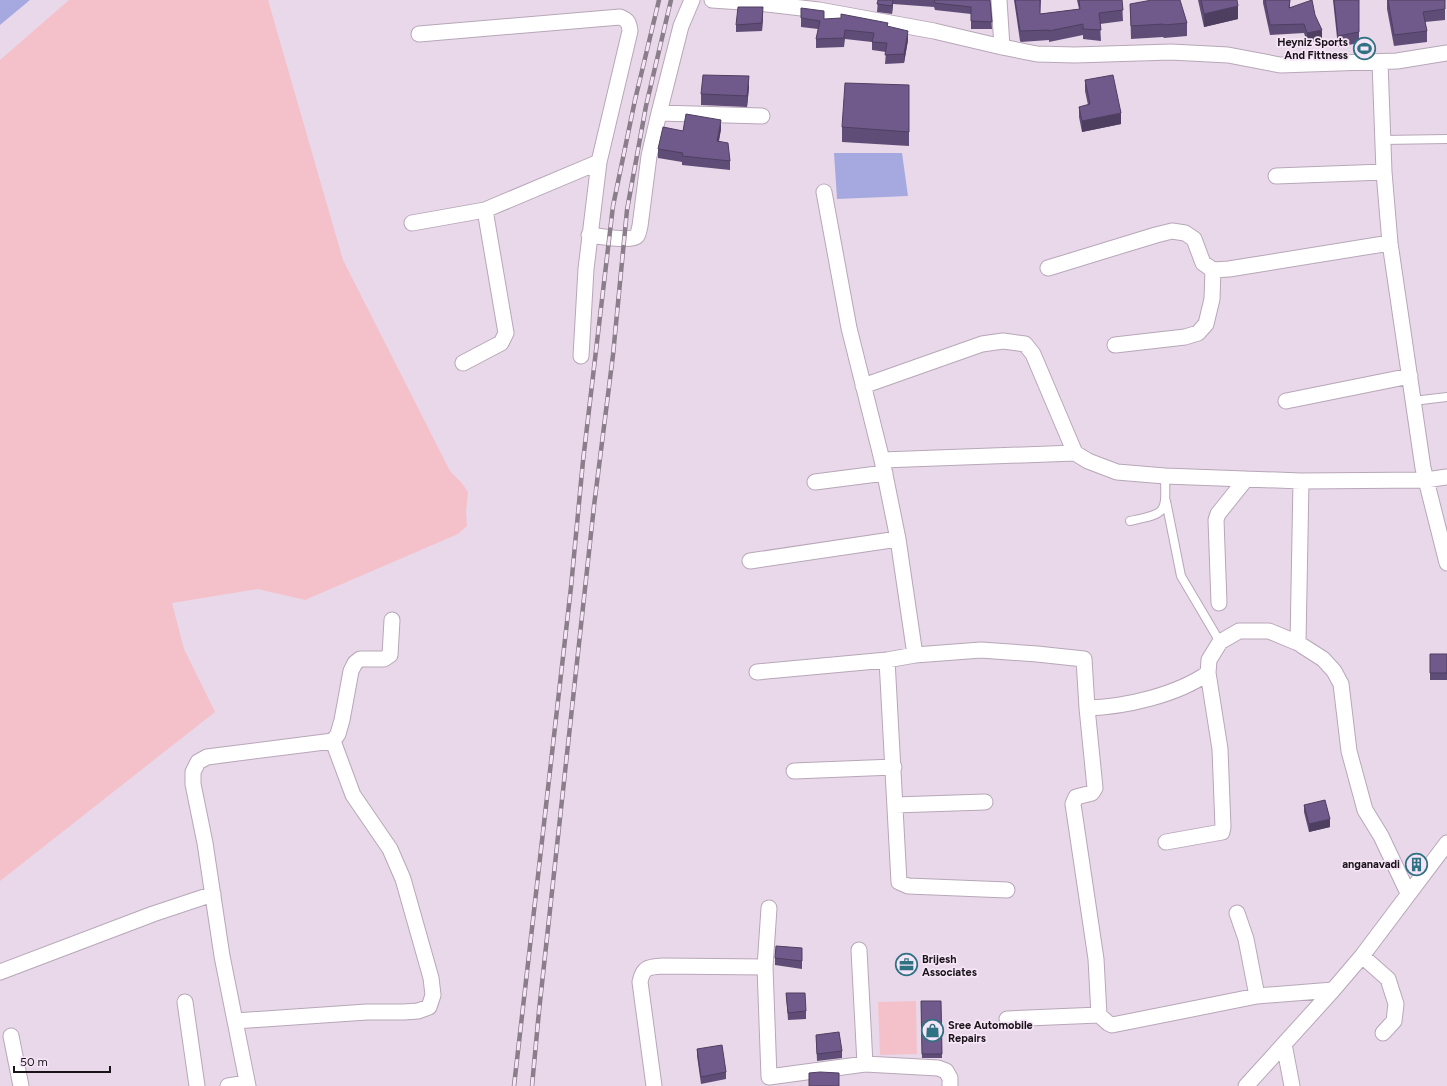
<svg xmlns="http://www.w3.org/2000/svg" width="1447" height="1086" viewBox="0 0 1447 1086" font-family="Figtree,sans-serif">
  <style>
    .green { fill: #f4c1ca }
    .water { fill: #a6a9e0 }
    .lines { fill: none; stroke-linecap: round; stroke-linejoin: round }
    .lane-casing { stroke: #b7a7b8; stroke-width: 10 }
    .street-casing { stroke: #b7a7b8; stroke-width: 17 }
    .lane { stroke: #fff; stroke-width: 8 }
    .street { stroke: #fff; stroke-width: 15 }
    .rail-casing { stroke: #8a7e8a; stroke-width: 4.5 }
    .rail { stroke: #f6e5f7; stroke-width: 3; stroke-dasharray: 9; stroke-linecap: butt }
    .wall { fill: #5f4d78 }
    .shaded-wall { fill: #4e3f61 }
    .building { fill: #6f5a8b; stroke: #4e3f61 }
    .labels { text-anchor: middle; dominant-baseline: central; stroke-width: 3.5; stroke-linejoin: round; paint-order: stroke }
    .poi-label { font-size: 11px; font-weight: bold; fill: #1a141a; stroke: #f6e5f7; text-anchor: end }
  </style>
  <rect width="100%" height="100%" fill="#e9d8e9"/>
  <!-- green -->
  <path class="green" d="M 69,0 L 268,0 L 343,260 L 450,471 L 461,482 L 468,492 L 466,512 L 467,526 L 458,534 L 305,600 L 258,589 L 172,603 L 184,649 L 215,712 L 0,881 L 0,60 Z
    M 916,1001 L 917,1054 L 880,1055 L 878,1002 Z"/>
  <!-- water -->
  <path class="water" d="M 0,0 L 30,0 L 0,25 Z
    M 834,153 L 902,153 L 908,196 L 837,199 Z"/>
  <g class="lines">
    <defs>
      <path id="lane" d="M 1383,140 L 1447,139
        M 1413,401 L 1447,397
        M 1166,501 L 1181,576 L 1220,642
        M 1130,521 C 1167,513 1166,514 1165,476"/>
      <path id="street" d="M 712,0 L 757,3 L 819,10 L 934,31 L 1002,47 L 1037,54 L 1075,55 L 1171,52 L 1228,55 L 1280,65 L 1397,61 L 1447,53
        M 999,0 L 1002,47
        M 419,34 L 620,17 C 628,20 629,23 630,31 L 599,162
        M 1380,62 L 1384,172 L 1390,243 L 1423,468 L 1447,563
        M 659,113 L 762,116
        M 1276,176 L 1384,172
        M 824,192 L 849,328 L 882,460
        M 485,210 L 599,162 L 586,269 L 581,356
        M 412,223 L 485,210 L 506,333 L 501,343 L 463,363
        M 589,235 C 599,236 632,242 637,236 C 639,233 639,229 640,226 L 649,156 L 659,113 L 681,26 L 692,0
        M 1048,268 L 1156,235 L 1172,231 L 1185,233 L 1194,239 L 1203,263 L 1213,270 L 1229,269 L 1390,243
        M 1115,345 L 1185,337 L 1198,333 L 1206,324 L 1212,299 L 1213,270
        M 863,386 L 982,344 L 1003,341 L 1025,344 L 1033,354 L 1075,453 L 1088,461 L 1117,472 L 1165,476 L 1301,481 L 1426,480 L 1447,477
        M 1286,401 L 1410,376
        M 1075,453 L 882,460 L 898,539 L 915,655 L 981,650 L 1037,654 L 1084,659 L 1087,708 C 1125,707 1177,695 1208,673 L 1209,660 L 1220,642 L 1239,631 L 1269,631 L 1298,643 L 1323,659 L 1334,671 L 1341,684 L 1349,751 L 1365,810 L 1381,836 L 1408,893
        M 815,482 L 885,473
        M 750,561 L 898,539
        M 1219,603 L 1216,520 L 1218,514 L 1246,479
        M 1298,643 L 1301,481
        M 887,660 L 899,882 L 908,886 L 1007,890
        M 757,672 L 887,660 L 915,655
        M 794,771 L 894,767
        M 895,805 L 985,802
        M 1166,842 L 1222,832 L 1223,827 L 1220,749 L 1208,673
        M 1237,913 L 1246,939 L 1257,996
        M 859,950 L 865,1064
        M 1362,956 L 1388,979 L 1396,1004 L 1394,1021 L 1383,1033
        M 765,967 L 769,908
        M 0,972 L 153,914 L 213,894
        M 185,1002 L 197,1086
        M 1099,1015 L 1108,1023 L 1112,1025 L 1257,996 L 1333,990
        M 1007,1019 L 1099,1015 L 1096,959 L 1073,804 L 1076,797 L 1092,793 L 1095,788 L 1087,708
        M 235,1021 L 367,1012 L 404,1012 L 418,1011 L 429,1007 L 433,995 L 431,978 L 403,879 L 390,849 L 353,795 L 333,741
        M 11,1036 L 21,1086
        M 1284,1044 L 1292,1086
        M 228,1086 L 247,1083
        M 248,1086 L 222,956 L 205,843 L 193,784 L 193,772 L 198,762 L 207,757 L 333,741 L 338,734 L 342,720 L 351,671 L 355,663 L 360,659 L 384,659 L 390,655 L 392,620
        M 654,1086 L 640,982 C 643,966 650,967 663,966 L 765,967 L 769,1077 L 865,1064 L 938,1068 L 946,1071 L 950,1078 L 950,1086
        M 1246,1086 L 1333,990 L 1362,956 L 1447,843"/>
    </defs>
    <!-- lane casing -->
    <use href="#lane" class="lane-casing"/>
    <!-- street casing -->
    <use href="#street" class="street-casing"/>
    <!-- lane -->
    <use href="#lane" class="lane"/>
    <!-- street -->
    <use href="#street" class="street"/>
    <defs>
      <path id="rail" d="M 514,1086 L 571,587 L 583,461 L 613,206 L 635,100 L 659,0
        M 532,1086 L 539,1011 L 594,506 L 613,355 L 627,210 L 646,106 L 671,0"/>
    </defs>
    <!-- rail casing -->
    <use href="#rail" class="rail-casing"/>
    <!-- rail -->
    <use href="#rail" class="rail"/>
  </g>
  <!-- wall -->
  <path class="wall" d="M 878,0 L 990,0 L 992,29 L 971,29 L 971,14 L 935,10 L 934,7 L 893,4 L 892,14 L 877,12 Z
    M 1014,0 L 1041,0 L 1040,14 L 1079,9 L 1077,0 L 1122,0 L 1123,21 L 1100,24 L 1101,41 L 1083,39 L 1083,35 L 1049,42 L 1049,40 L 1021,42 L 1020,41 Z
    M 1198,0 L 1237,0 L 1238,19 L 1204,27 Z
    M 1263,0 L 1290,0 L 1290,7 L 1315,15 L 1322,40 L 1307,43 L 1304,33 L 1270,35 L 1263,3 Z
    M 1333,0 L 1359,0 L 1359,43 L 1338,47 Z
    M 1387,0 L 1445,0 L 1445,20 L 1425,22 L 1427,31 L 1427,42 L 1394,46 L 1387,9 Z
    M 1130,4 L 1187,23 L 1187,36 L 1164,38 L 1163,37 L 1131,39 Z
    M 763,15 L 762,31 L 736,32 L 736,25 Z
    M 801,18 L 824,19 L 888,26 L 908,40 L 904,63 L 885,64 L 886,52 L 872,50 L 872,42 L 845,39 L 844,47 L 816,48 L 816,39 L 818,29 L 801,27 Z
    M 1085,80 L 1121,124 L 1082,132 L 1079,117 L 1079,107 L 1088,105 L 1085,91 Z
    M 909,85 L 909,146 L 842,142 L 842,127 Z
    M 749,87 L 747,107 L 701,105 L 701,94 Z
    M 721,129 L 719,141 L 730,161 L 730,170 L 682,165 L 682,162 L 658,158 L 658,149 L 683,131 Z
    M 1430,654 L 1447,654 L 1447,680 L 1430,680 Z
    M 1304,805 L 1330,827 L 1309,832 L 1304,812 Z
    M 802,948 L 802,969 L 775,965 L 775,958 Z
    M 786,993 L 806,1011 L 806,1019 L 788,1020 Z
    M 921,1001 L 941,1001 L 942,1058 L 922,1058 Z
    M 816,1035 L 842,1051 L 842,1058 L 817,1061 Z
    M 697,1049 L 726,1072 L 726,1079 L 701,1084 L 697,1056 Z"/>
  <!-- shaded-wall -->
  <path class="shaded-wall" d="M 893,0 L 893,4 L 892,14 L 892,6 Z
    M 1238,6 L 1238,19 L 1204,27 L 1204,14 Z
    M 763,7 L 763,15 L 762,31 L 762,23 Z
    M 1322,30 L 1322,40 L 1307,43 L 1307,33 Z
    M 908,31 L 908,40 L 904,63 L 904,54 Z
    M 749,76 L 749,87 L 747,107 L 747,96 Z
    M 1121,113 L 1121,124 L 1082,132 L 1082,121 Z
    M 721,120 L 721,129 L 717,150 L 717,141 Z
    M 1330,819 L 1330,827 L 1309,832 L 1309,824 Z"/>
  <!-- building -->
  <path class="building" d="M 878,0 L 893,0 L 892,6 L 877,4 Z
    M 934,0 L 990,0 L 992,22 L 971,21 L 971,7 L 935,3 Z
    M 1015,0 L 1040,0 L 1040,14 L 1080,9 L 1079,0 L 1122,0 L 1123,10 L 1099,13 L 1101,30 L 1083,29 L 1083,24 L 1049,31 L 1049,30 L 1021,31 L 1020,31 Z
    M 1152,0 L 1180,0 L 1187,23 L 1164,25 L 1163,24 L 1131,26 L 1130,4 Z
    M 1201,0 L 1237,0 L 1238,6 L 1204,14 Z
    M 1265,0 L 1290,0 L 1289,8 L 1312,0 L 1315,15 L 1322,30 L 1307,33 L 1304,24 L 1270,25 Z
    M 1334,0 L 1359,0 L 1359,32 L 1338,36 Z
    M 1388,0 L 1445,0 L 1445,9 L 1423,12 L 1427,31 L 1394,35 Z
    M 738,7 L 763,7 L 762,23 L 736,25 Z
    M 801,8 L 824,11 L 824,19 L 841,18 L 841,14 L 888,23 L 887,26 L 908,31 L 904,54 L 885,55 L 887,43 L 872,42 L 874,33 L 845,30 L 844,38 L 816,39 L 820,21 L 801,18 Z
    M 703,75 L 749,76 L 747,96 L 701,94 Z
    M 1113,75 L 1121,113 L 1082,121 L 1079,107 L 1090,104 L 1085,80 Z
    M 845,83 L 909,85 L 909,132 L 842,127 Z
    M 686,114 L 721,120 L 717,141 L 728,143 L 730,161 L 682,156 L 683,153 L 658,149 L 663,127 L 683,131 Z
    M 1430,654 L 1447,654 L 1447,673 L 1430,673 Z
    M 1325,800 L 1330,819 L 1309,824 L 1304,805 Z
    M 776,946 L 802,948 L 802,961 L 775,958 Z
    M 786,993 L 805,993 L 806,1011 L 788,1013 Z
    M 921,1001 L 941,1001 L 942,1054 L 922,1054 Z
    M 839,1032 L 842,1051 L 817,1054 L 816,1035 Z
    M 722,1045 L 726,1072 L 701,1077 L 697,1049 Z
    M 820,1072 L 839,1073 L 839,1086 L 809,1086 L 809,1073 Z"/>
  <!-- icons -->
  <defs>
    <symbol id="stadium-ring" viewBox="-11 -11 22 22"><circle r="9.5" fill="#f6e5f7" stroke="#2f7283" stroke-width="1.5"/><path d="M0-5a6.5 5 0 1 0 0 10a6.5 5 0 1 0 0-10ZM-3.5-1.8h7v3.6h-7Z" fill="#2f7283"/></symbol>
    <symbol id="building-ring" viewBox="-11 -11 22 22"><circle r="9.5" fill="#f6e5f7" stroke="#2f7283" stroke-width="1.5"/><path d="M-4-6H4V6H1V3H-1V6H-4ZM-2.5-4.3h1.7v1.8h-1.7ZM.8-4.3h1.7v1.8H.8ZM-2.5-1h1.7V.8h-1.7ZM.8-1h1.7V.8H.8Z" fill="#2f7283"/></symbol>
    <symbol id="office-ring" viewBox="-11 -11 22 22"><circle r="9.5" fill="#f6e5f7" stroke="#2f7283" stroke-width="1.5"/><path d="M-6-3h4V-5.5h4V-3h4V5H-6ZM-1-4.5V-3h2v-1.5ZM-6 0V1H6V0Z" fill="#2f7283"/></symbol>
    <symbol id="shop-ring" viewBox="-11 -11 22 22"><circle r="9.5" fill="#f6e5f7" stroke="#2f7283" stroke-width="1.5"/><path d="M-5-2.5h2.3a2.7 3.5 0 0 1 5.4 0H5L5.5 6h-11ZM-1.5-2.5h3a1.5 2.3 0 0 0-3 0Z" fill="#2f7283"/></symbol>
  </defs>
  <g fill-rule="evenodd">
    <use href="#stadium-ring" x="1352" y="36" width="25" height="25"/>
    <use href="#building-ring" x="1404" y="852" width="25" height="25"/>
    <use href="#office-ring" x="894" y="952" width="25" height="25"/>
    <use href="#shop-ring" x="920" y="1018" width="25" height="25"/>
  </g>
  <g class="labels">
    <!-- poi labels -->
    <g class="poi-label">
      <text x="1348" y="42">Heyniz Sports<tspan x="1348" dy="13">And Fittness</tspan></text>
      <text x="1400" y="864">anganavadi</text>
      <text x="922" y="959" text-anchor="start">Brijesh<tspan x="922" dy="13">Associates</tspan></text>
      <text x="948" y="1025" text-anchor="start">Sree Automobile<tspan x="948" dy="13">Repairs</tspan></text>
    </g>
  </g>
  <!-- scale -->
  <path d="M14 1066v6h96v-6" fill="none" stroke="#1a141a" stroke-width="2"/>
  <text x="20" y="1066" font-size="12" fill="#1a141a" stroke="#f6e5f7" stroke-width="3" paint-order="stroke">50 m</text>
</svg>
